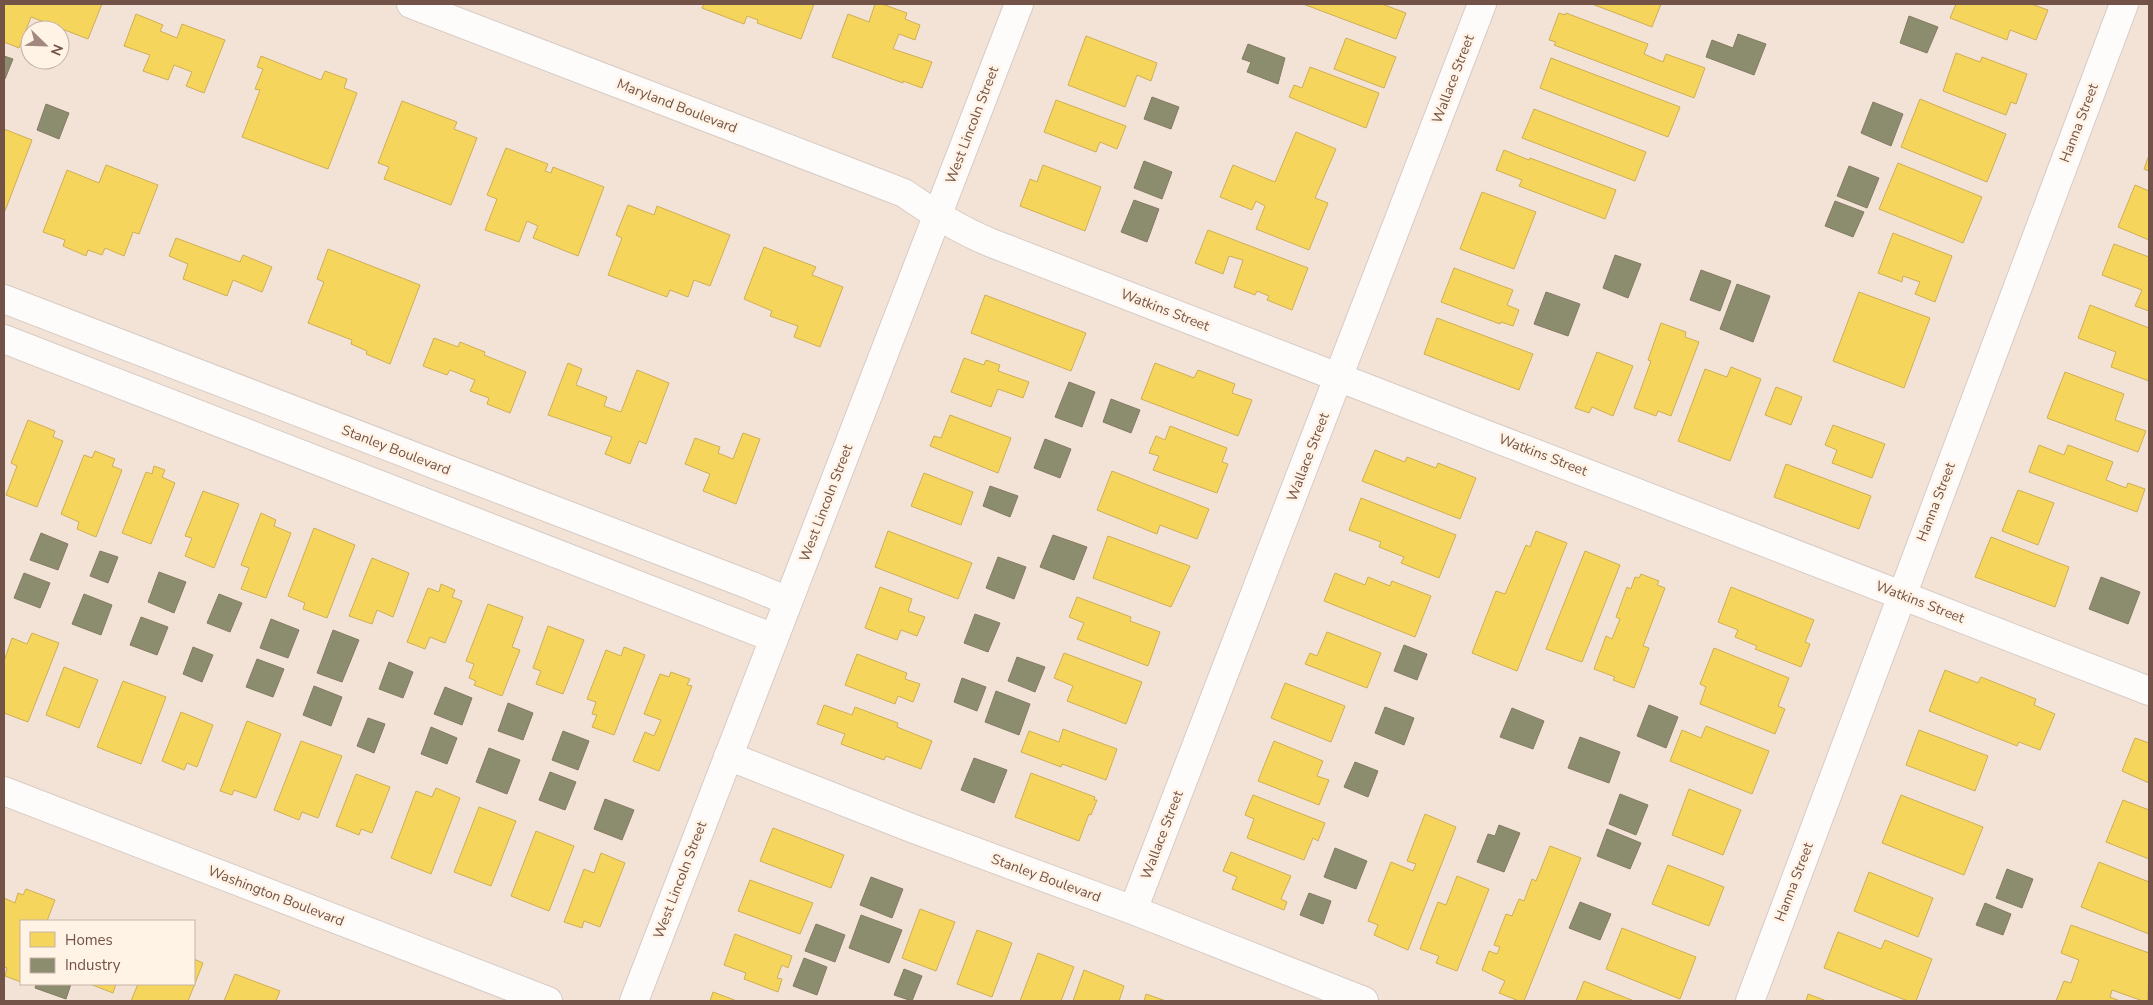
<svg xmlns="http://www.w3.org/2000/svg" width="2153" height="1005" viewBox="0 0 2153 1005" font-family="'Nunito Sans',sans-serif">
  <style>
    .residential { fill: #f2e3d6; fill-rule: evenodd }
    .homes { fill: #f6d55c; stroke: #cfae56 }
    .industry { fill: #8c8c6e; stroke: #847b62 }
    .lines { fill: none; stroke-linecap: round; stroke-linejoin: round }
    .minor-casing { stroke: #d7cbc4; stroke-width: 30 }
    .minor { stroke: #fefcfb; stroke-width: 28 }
    .labels { text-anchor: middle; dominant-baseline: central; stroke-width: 5; stroke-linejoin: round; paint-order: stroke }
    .street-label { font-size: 14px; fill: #735247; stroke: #fff3e6 }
  </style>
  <rect width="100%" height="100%" fill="#f6eee6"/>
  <!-- residential -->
  <path class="residential" d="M 4,4 L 2149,4 L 2149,1001 L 4,1001 ZM 30,30 L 60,30 L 60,60 L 30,60 ZM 21,921 L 194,921 L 194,984 L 21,984 Z"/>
  <!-- homes -->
  <path class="homes" d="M 4,4 L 102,4 L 88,39 L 31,17 L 19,48 L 4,42 Z
    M 704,4 L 814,4 L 801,39 L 757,23 L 758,20 L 747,16 L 744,24 L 702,8 Z
    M 875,4 L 882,4 L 907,13 L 905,19 L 920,25 L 915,40 L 899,34 L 893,49 L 932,62 L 922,88 L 903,81 L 903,83 L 832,57 L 848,14 L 869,22 Z
    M 1303,4 L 1382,4 L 1406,13 L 1396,39 Z
    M 1592,4 L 1661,4 L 1652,27 Z
    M 1956,4 L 2031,4 L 2048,10 L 2036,40 L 2010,30 L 2007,40 L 1950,18 Z
    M 1559,13 L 1565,15 L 1566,13 L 1648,44 L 1644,54 L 1663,62 L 1666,54 L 1705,68 L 1694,98 L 1554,45 L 1556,42 L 1549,40 Z
    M 136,14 L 163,25 L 160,31 L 177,38 L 182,24 L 225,40 L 204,93 L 186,86 L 192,72 L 174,65 L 168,80 L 143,71 L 150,55 L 124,46 Z
    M 1086,36 L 1157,63 L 1151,81 L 1137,75 L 1125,107 L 1068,85 Z
    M 1346,38 L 1396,57 L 1384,88 L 1334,69 Z
    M 1956,53 L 1980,62 L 1982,57 L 2027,74 L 2016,104 L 2011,102 L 2006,115 L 1943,91 Z
    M 261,56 L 321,80 L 325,71 L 347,79 L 344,88 L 357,93 L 328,169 L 242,137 L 260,90 L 255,89 L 263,69 L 257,67 Z
    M 1551,58 L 1680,107 L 1668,137 L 1540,88 Z
    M 1310,67 L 1379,93 L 1366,128 L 1289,97 L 1294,85 L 1302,88 Z
    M 1920,99 L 2006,134 L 1987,182 L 1901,147 Z
    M 1056,100 L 1126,126 L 1117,149 L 1100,142 L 1096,152 L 1044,132 Z
    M 402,101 L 457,122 L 454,129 L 477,138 L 451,205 L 384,179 L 389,167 L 378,163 Z
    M 1534,109 L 1646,152 L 1635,181 L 1522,138 Z
    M 4,129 L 32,140 L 5,211 L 4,210 Z
    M 1296,132 L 1336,149 L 1315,198 L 1328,203 L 1309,250 L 1256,229 L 1265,206 L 1256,201 L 1252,210 L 1220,197 L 1233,165 L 1275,182 Z
    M 506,148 L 548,164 L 545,171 L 551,173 L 553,167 L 604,187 L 578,256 L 533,238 L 538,226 L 527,221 L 519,242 L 485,230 L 497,199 L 487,195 Z
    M 1504,150 L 1529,160 L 1530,158 L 1616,190 L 1605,219 L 1519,186 L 1522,180 L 1496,170 Z
    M 2149,155 L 2149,171 L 2144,169 Z
    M 1898,163 L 1982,197 L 1963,243 L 1879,209 Z
    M 106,165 L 158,185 L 139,234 L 133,232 L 124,256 L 105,248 L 102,255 L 88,250 L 86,256 L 63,246 L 65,240 L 43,232 L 67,170 L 99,183 Z
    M 1043,165 L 1101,187 L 1085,231 L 1020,206 L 1030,179 L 1037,182 Z
    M 2135,185 L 2149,191 L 2149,240 L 2118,227 Z
    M 1482,192 L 1536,212 L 1514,269 L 1460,249 Z
    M 628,205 L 654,215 L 657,206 L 730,235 L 710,286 L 694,280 L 688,297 L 670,290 L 667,297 L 608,275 L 622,238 L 616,235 Z
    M 1208,230 L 1308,268 L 1292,310 L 1267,300 L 1269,296 L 1257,291 L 1255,295 L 1234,287 L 1243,260 L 1229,256 L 1223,274 L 1195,263 Z
    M 1893,233 L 1952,256 L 1935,302 L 1915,294 L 1920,282 L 1903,276 L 1902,282 L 1878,273 Z
    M 176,238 L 240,262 L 243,255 L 272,267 L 262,292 L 233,280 L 227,296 L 183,279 L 188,264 L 169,256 Z
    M 2114,244 L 2149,257 L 2149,311 L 2135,306 L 2142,290 L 2102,275 Z
    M 764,247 L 816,267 L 812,275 L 843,287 L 820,347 L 794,337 L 798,326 L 770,316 L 772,311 L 744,299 Z
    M 328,249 L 420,285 L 390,364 L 366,354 L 367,351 L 351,344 L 352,340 L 308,323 L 324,282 L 317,279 Z
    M 1454,268 L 1513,290 L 1507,305 L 1519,310 L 1513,326 L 1501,322 L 1500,324 L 1441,302 Z
    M 1859,292 L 1930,318 L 1904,388 L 1833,361 Z
    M 985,295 L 1086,333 L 1071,371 L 971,333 Z
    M 2090,305 L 2149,328 L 2149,381 L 2111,367 L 2116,352 L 2078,338 Z
    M 1437,318 L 1533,354 L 1519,390 L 1424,354 Z
    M 1661,323 L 1686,332 L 1685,337 L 1699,342 L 1671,416 L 1658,411 L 1656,416 L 1634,408 L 1651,361 L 1648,360 Z
    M 434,338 L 458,347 L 460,342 L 485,352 L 484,355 L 526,372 L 510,413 L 487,404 L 489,398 L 470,391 L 475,380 L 450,370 L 447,375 L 423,366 Z
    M 1597,352 L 1633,366 L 1613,416 L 1592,407 L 1589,413 L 1575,408 Z
    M 964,358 L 984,365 L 986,360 L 1000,365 L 998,371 L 1029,382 L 1023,398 L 998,389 L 991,407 L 951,392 Z
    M 568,363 L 582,369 L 576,385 L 607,397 L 604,406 L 621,412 L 637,370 L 669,383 L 646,444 L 639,441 L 630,464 L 605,454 L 612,437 L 548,415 Z
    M 1155,363 L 1194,378 L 1198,370 L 1235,384 L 1232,393 L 1252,400 L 1238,436 L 1141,399 Z
    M 1731,367 L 1761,379 L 1730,461 L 1678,441 L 1705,369 L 1727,377 Z
    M 2065,372 L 2124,394 L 2115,420 L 2146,431 L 2138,452 L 2047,418 Z
    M 1776,387 L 1802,397 L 1791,425 L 1765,415 Z
    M 950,415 L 1011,438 L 998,473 L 930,446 L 934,436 L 941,438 Z
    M 28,420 L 55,431 L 53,437 L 63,441 L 37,507 L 6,495 L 17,466 L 11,463 Z
    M 1833,425 L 1885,444 L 1872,478 L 1832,463 L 1837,450 L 1825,445 Z
    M 1170,426 L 1227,448 L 1222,462 L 1228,464 L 1217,493 L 1153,470 L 1159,456 L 1149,453 L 1156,436 L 1165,440 Z
    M 743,433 L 760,439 L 736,504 L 703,491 L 710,474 L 685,464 L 695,438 L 720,447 L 718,453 L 733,459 Z
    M 2039,445 L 2064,455 L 2068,445 L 2113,462 L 2106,480 L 2126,488 L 2128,483 L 2145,489 L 2137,512 L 2029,472 Z
    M 1375,450 L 1405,462 L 1407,457 L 1436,468 L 1438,463 L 1476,478 L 1460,519 L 1362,481 Z
    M 95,451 L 115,459 L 112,466 L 122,470 L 96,537 L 77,529 L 79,522 L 61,514 L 84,455 L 92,458 Z
    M 1786,464 L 1871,496 L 1859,529 L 1774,497 Z
    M 154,466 L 165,470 L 162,477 L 175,483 L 151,544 L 122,533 L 146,472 L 152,474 Z
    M 1112,471 L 1209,509 L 1197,539 L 1160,525 L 1157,534 L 1097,510 Z
    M 924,473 L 973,492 L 961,525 L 911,506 Z
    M 2018,490 L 2054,503 L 2038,545 L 2002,531 Z
    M 203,491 L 239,504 L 214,568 L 185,556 L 192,538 L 185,536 Z
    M 1361,498 L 1456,535 L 1439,578 L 1401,563 L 1404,557 L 1379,547 L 1381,542 L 1349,530 Z
    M 261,513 L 276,520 L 274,526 L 291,533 L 266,598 L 241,589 L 249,568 L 241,565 Z
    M 314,528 L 355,545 L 327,618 L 303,609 L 305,603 L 288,596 Z
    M 888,531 L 972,563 L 958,599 L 875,567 Z
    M 1536,531 L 1567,543 L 1517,671 L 1472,653 L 1496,591 L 1505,594 L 1526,545 L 1530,547 Z
    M 1108,536 L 1190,566 L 1171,607 L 1093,578 Z
    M 1991,537 L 2069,567 L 2055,607 L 1975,577 Z
    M 1585,551 L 1620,565 L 1582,662 L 1546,649 Z
    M 372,558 L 409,573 L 393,617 L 377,610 L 372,624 L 349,616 Z
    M 1335,573 L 1365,585 L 1368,577 L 1390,586 L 1392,581 L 1431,596 L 1415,637 L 1324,601 Z
    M 1641,574 L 1659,581 L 1657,585 L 1665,588 L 1643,646 L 1649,648 L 1634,688 L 1613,680 L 1615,677 L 1594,669 L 1606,636 L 1612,639 L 1620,619 L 1616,617 L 1627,587 L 1631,589 L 1635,577 L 1639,578 Z
    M 441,584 L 455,590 L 452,597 L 462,601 L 445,643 L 430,637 L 425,649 L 407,642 L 428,588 L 439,592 Z
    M 880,587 L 912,599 L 908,611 L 925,617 L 917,636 L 901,630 L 897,640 L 865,628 Z
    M 1731,587 L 1814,620 L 1805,642 L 1810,644 L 1801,667 L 1755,649 L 1757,646 L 1735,637 L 1738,630 L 1718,622 Z
    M 1077,597 L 1131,617 L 1130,621 L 1160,632 L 1148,666 L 1077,639 L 1084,623 L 1069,617 Z
    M 488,604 L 523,617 L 512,647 L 520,650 L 502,696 L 474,685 L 476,681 L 469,678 L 474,664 L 466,661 Z
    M 548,626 L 584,640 L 563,694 L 536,684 L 541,671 L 533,668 Z
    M 1327,632 L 1381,653 L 1367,688 L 1305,664 L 1310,653 L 1317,656 Z
    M 32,633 L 59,643 L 28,722 L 4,713 L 4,661 L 12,638 L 27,644 Z
    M 624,647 L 645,655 L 614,735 L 592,727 L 597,715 L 592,714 L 596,702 L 587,699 L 606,650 L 621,656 Z
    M 1714,648 L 1789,678 L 1778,706 L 1785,709 L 1775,734 L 1700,704 L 1706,687 L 1700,684 Z
    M 1064,653 L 1142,682 L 1126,724 L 1067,701 L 1073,686 L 1054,678 Z
    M 857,654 L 907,673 L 905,679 L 920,684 L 913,702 L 898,696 L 895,704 L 845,685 Z
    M 64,667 L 98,680 L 79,728 L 46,715 Z
    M 1945,670 L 1978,683 L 1981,677 L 2036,699 L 2034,705 L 2055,714 L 2040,750 L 2019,742 L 2017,746 L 1929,711 Z
    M 671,672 L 690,679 L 687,685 L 692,686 L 659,771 L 633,761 L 645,732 L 654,736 L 661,720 L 644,714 L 660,674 L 669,677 Z
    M 123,681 L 166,697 L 141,764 L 97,747 Z
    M 1285,683 L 1345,706 L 1331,742 L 1271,718 Z
    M 824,705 L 852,715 L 855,707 L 898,723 L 897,727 L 932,741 L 921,769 L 886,756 L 884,760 L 841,744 L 845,734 L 817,724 Z
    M 181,712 L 213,725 L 197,767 L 187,763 L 184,770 L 162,761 Z
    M 247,721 L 281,734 L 256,798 L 234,790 L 232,795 L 220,791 Z
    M 1706,726 L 1769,751 L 1752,794 L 1670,761 L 1682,730 L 1701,738 Z
    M 1063,729 L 1117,749 L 1106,780 L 1062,764 L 1061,767 L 1021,752 L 1029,731 L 1059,742 Z
    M 1919,730 L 1988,756 L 1975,791 L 1906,765 Z
    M 2135,738 L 2149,743 L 2149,783 L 2122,771 Z
    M 301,741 L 342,756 L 318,818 L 302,812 L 299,820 L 274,810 Z
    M 1274,741 L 1323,761 L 1317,776 L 1329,780 L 1319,805 L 1258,781 Z
    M 1031,773 L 1095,797 L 1094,800 L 1097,800 L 1091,815 L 1089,814 L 1079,841 L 1015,817 Z
    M 356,774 L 390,787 L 372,833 L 361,829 L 359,835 L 336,826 Z
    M 436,788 L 460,798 L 431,874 L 391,858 L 416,791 L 432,797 Z
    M 1689,789 L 1741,810 L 1723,855 L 1672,835 Z
    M 1253,795 L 1325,823 L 1318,841 L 1313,838 L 1304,860 L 1247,838 L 1254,819 L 1245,815 Z
    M 1901,795 L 1983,827 L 1964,875 L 1882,843 Z
    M 2123,800 L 2149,810 L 2149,859 L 2106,842 Z
    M 479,807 L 516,821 L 491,886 L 454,872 Z
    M 1425,814 L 1456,827 L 1408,950 L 1374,935 L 1378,925 L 1368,921 L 1391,862 L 1413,871 L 1416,864 L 1407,861 Z
    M 773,828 L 844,855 L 831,888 L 760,861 Z
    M 536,831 L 574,846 L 549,911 L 511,896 Z
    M 1550,846 L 1581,858 L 1524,1001 L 1519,1001 L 1499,993 L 1505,981 L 1482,970 L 1489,951 L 1497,954 L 1500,947 L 1494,945 L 1506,914 L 1512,916 L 1519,899 L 1524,901 L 1532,879 L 1536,881 Z
    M 1231,852 L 1291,876 L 1281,899 L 1287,902 L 1284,910 L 1232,889 L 1237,877 L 1223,871 Z
    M 601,853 L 625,863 L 600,927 L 584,921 L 582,928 L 564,922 L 584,869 L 594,873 Z
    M 2099,862 L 2149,882 L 2149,934 L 2081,907 Z
    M 1668,865 L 1724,887 L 1709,926 L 1652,904 Z
    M 1869,872 L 1933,898 L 1918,937 L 1854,911 Z
    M 1457,876 L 1489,889 L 1457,971 L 1436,963 L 1439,956 L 1420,949 L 1438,902 L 1446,905 Z
    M 750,880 L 813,903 L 800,934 L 738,911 Z
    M 26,889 L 55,900 L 47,921 L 21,921 L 21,982 L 5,976 L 7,968 L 4,967 L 4,898 L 15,903 L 18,893 L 23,895 Z
    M 920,909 L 955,922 L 936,971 L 902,958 Z
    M 2071,925 L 2149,953 L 2148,1001 L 2143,1001 L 2112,990 L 2110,997 L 2120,1001 L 2056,1001 L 2064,981 L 2071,983 L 2079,960 L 2061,953 Z
    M 1622,928 L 1696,957 L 1680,999 L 1606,969 Z
    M 977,930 L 1012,943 L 992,997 L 957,984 Z
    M 1838,932 L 1881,949 L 1885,940 L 1932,959 L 1916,1001 L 1908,1001 L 1824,968 Z
    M 735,934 L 792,956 L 788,968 L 782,965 L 777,978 L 782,979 L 778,992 L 744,979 L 746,973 L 724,965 Z
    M 1038,953 L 1074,967 L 1061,1001 L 1020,1001 Z
    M 194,959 L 203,963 L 188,1001 L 131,1001 L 138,984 L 194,984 Z
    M 1084,970 L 1124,986 L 1119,1001 L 1073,1001 Z
    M 235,974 L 280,991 L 276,1001 L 224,1001 Z
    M 1584,981 L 1634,1001 L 1636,1001 L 1576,1001 Z
    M 90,984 L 116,984 L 113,993 Z
    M 713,992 L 737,1001 L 710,1001 Z
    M 1146,994 L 1166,1001 L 1144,1001 Z
    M 1808,994 L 1824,1000 L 1826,1001 L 1806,1001 Z"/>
  <!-- industry -->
  <path class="industry" d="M 1909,16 L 1938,27 L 1927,53 L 1900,43 Z
    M 1738,34 L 1766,44 L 1754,75 L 1706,57 L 1712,40 L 1733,48 Z
    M 1248,44 L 1285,58 L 1278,84 L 1247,72 L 1251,62 L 1242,59 Z
    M 4,56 L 13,59 L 5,79 L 4,79 Z
    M 1152,97 L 1179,107 L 1171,129 L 1144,119 Z
    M 1873,102 L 1903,114 L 1891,146 L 1861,133 Z
    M 46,104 L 69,113 L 59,139 L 37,130 Z
    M 1144,161 L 1172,172 L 1162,199 L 1134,188 Z
    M 1849,166 L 1879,178 L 1867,208 L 1837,196 Z
    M 1134,200 L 1159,209 L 1147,242 L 1121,232 Z
    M 1835,201 L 1864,212 L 1853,237 L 1825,226 Z
    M 1615,255 L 1641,264 L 1628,298 L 1603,288 Z
    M 1701,270 L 1731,281 L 1720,311 L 1690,300 Z
    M 1737,284 L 1770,296 L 1753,342 L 1720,329 Z
    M 1546,292 L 1580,304 L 1568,336 L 1534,324 Z
    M 1069,382 L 1095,392 L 1082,427 L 1055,417 Z
    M 1111,399 L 1140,410 L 1131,433 L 1103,422 Z
    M 1045,439 L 1071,449 L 1060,478 L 1034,468 Z
    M 990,486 L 1018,496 L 1010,517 L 983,506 Z
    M 41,533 L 68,544 L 58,570 L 30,560 Z
    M 1053,535 L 1087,547 L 1074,580 L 1040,567 Z
    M 100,551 L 118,557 L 108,583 L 90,576 Z
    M 998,557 L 1026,567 L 1014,599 L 986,588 Z
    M 159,572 L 186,582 L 174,613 L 148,602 Z
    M 24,573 L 50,583 L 40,608 L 14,598 Z
    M 2101,577 L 2140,592 L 2128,624 L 2089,609 Z
    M 84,594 L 112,605 L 101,635 L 72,624 Z
    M 219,594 L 242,603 L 230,632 L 207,623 Z
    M 975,614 L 1000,623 L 988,652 L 964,643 Z
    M 141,617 L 168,627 L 157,655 L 130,645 Z
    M 271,619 L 299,630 L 288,658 L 260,648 Z
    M 333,630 L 359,640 L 342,682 L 317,673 Z
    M 1404,645 L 1427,654 L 1417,680 L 1394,671 Z
    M 193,647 L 213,655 L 202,682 L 183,674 Z
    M 1017,657 L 1045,667 L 1035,692 L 1008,681 Z
    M 257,659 L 284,669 L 273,697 L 246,687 Z
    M 389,662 L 413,672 L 403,698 L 379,689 Z
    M 962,678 L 986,687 L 977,711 L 954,702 Z
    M 314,686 L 342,697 L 331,726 L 303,715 Z
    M 445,687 L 472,698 L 462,725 L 434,714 Z
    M 996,691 L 1030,704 L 1019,735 L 985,722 Z
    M 508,703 L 533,713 L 523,740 L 498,731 Z
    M 1649,705 L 1678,717 L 1666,748 L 1637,736 Z
    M 1385,707 L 1414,718 L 1404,745 L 1375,733 Z
    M 1512,708 L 1544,721 L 1533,749 L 1500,737 Z
    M 368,718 L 385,724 L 374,753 L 357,746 Z
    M 431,727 L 457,738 L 447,764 L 421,754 Z
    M 563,731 L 589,741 L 578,770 L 552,760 Z
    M 1580,737 L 1620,752 L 1609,783 L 1568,768 Z
    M 489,748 L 520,760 L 507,794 L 476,782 Z
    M 974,758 L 1007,770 L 994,803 L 961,790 Z
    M 1355,762 L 1378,771 L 1368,797 L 1344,787 Z
    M 550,772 L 576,782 L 565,810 L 539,800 Z
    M 1620,794 L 1648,805 L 1636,835 L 1609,824 Z
    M 605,799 L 634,810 L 622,840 L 594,829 Z
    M 1499,825 L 1520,833 L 1504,872 L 1477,862 L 1488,834 L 1495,836 Z
    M 1607,829 L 1641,843 L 1630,869 L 1597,856 Z
    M 1335,848 L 1367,861 L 1356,889 L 1324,877 Z
    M 2007,869 L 2033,879 L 2022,908 L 1996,898 Z
    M 871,877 L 903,889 L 892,918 L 860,905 Z
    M 1309,893 L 1331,901 L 1323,924 L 1300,915 Z
    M 1580,902 L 1611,914 L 1600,940 L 1569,928 Z
    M 1985,903 L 2011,914 L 2003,935 L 1976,925 Z
    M 861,915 L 902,930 L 889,963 L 849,948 Z
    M 816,924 L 845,935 L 835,962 L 805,951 Z
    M 804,958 L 827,967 L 817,995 L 793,986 Z
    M 904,969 L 922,976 L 912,1001 L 894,995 Z
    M 36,984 L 71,984 L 66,999 L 35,988 Z"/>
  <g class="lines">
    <defs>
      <path id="minor" d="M 411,4 L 904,193 C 933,213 961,231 994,244 L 2149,691
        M 4,299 L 752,586 L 788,601
        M 4,339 L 774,638
        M 728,756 L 914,829 L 1133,910 L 1364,1001
        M 4,791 L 548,1001
        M 1133,910 L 1482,4
        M 634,1001 L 1019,4
        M 1750,1001 L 2124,4"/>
    </defs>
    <!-- minor casing -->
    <use href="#minor" class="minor-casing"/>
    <!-- minor -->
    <use href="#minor" class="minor"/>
  </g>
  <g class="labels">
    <!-- street labels -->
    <g class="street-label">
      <text transform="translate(1453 79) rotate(-69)">Wallace Street</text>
      <text transform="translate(677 106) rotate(21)">Maryland Boulevard</text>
      <text transform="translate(2079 123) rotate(-69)">Hanna Street</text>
      <text transform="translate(972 125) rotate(-69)">West Lincoln Street</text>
      <text transform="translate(1165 310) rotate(21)">Watkins Street</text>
      <text transform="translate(396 450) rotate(21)">Stanley Boulevard</text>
      <text transform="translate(1543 455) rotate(21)">Watkins Street</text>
      <text transform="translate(1308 457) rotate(-69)">Wallace Street</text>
      <text transform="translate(1936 502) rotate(-69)">Hanna Street</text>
      <text transform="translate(826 503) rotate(-69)">West Lincoln Street</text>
      <text transform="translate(1920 602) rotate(21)">Watkins Street</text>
      <text transform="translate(1162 835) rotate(-69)">Wallace Street</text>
      <text transform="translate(1046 878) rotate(20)">Stanley Boulevard</text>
      <text transform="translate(680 880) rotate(-69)">West Lincoln Street</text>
      <text transform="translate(1794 882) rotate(-69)">Hanna Street</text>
      <text transform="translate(276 896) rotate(21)">Washington Boulevard</text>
    </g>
  </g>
  <!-- border -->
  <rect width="2153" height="1005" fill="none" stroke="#735247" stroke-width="10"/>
  <!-- legend -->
  <rect x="20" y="920" width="175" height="65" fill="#fff3e6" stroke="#c7b3a6"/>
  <rect x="30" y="932" width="25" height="15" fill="#f6d55c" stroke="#c7b3a6"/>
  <text x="65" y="945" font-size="15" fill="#735247">Homes</text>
  <rect x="30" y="958" width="25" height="15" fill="#8c8c6e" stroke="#c7b3a6"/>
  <text x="65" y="970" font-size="15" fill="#735247">Industry</text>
  <!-- north arrow -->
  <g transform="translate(45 45) rotate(113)"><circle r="24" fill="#fff3e6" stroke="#c7b3a6"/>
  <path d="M0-4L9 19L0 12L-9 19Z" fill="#a1897f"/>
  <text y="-8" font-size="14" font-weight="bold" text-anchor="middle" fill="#735247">N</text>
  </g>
</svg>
